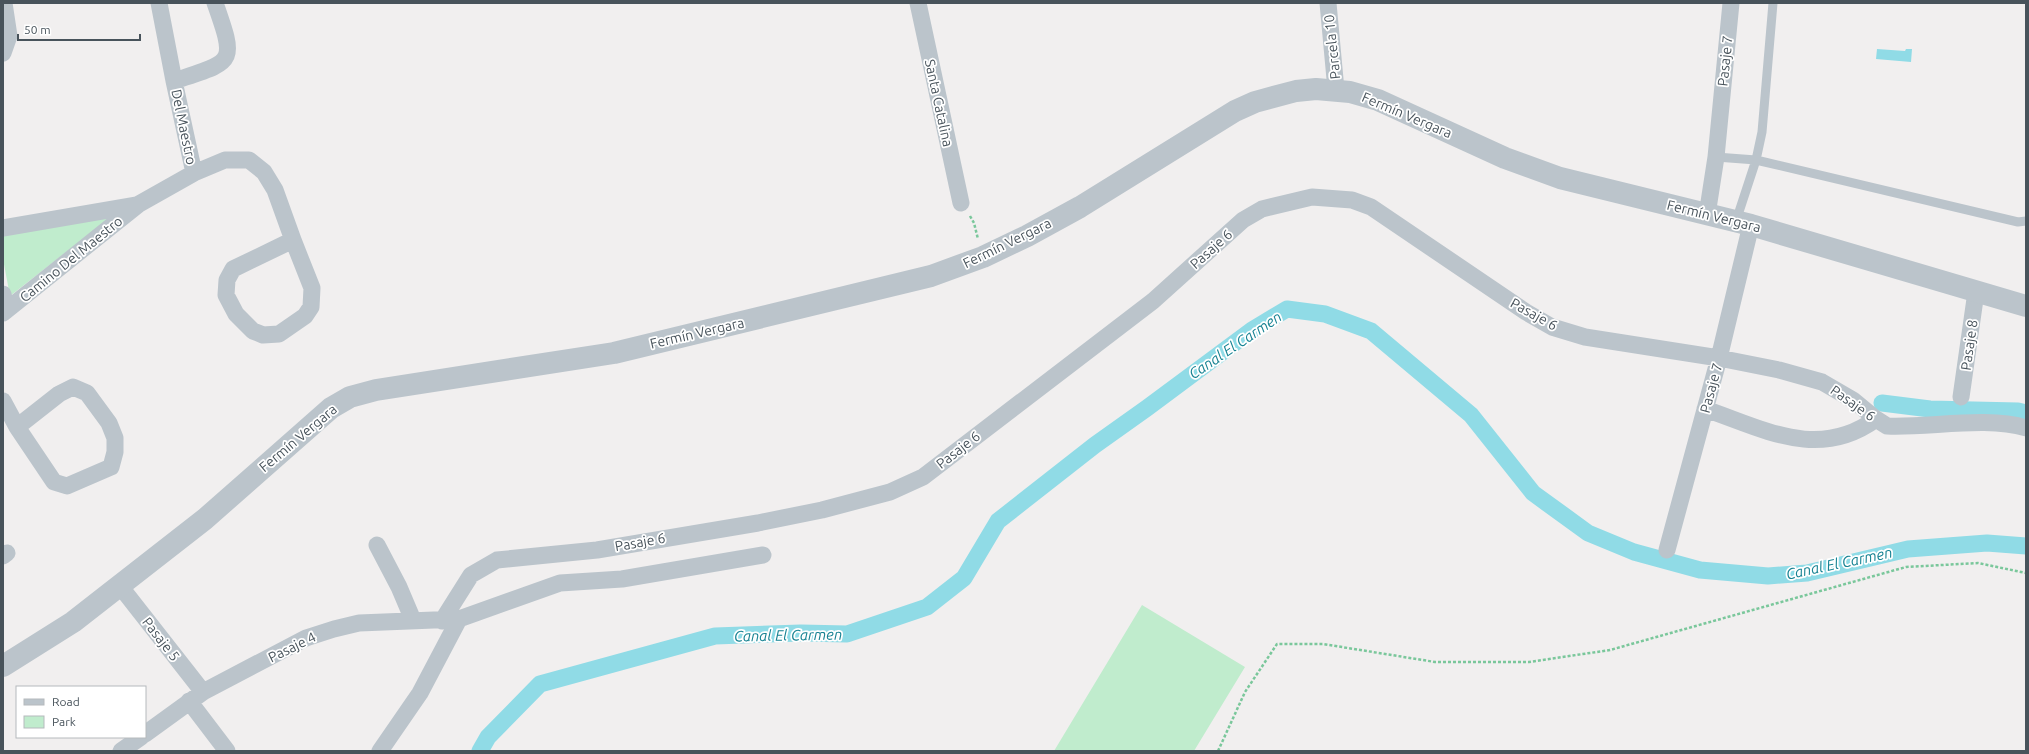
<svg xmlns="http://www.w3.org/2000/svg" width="2029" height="754" viewBox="0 0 2029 754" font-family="Ubuntu,sans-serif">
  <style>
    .green { fill: #c0eccd }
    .water { fill: #90dbe6 }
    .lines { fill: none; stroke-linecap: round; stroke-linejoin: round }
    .canal { stroke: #90dbe6; stroke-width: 17 }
    .path { stroke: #7ac79b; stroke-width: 2.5; stroke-dasharray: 3 2; stroke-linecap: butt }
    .service { stroke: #bbc4cb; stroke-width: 9 }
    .minor { stroke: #bbc4cb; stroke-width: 17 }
    .tertiary { stroke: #bbc4cb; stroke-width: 22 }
    .labels { text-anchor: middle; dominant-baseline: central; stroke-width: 3.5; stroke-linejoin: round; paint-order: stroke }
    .street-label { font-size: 14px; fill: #48535b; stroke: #fff }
    .water-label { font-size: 15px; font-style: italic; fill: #168292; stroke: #fff }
  </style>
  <rect width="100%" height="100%" fill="#f1efef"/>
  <!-- green -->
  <path class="green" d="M 111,217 L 10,296 L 3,259 L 3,234 Z
    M 1142,605 L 1245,667 L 1194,751 L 1054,751 Z"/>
  <!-- water -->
  <path class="water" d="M 1877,49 L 1905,51 L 1906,49 L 1912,49 L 1911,62 L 1876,59 Z"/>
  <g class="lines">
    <!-- canal -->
    <path class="canal" d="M 1882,403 L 1930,409 L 2018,411 L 2026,413
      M 480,751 L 488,737 L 540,684 L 715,636 L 801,633 L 847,634 L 927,607 L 964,578 L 998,521 L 1095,445 L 1147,408 L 1252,330 L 1287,309 L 1325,314 L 1371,331 L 1471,415 L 1533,493 L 1588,533 L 1634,552 L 1700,570 L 1768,576 L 1807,573 L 1908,549 L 1987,543 L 2026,546"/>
    <!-- path -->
    <path class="path" d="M 970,216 L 974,223 L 978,239
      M 1218,751 L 1245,692 L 1277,644 L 1323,644 L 1435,662 L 1529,662 L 1610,650 L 1906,567 L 1978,563 L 2026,573"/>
    <!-- service -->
    <path class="service" d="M 1716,157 L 1756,160 L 2018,222 L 2026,221
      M 1736,221 L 1756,160 L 1762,132 L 1773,3"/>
    <!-- minor -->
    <path class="minor" d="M 159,3 L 174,81 C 234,61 237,65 215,3
      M 918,3 L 961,203
      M 1328,3 L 1336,90
      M 3,53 L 9,36 L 4,3
      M 174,81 L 194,173
      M 1707,215 L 1716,157 L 1731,3
      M 3,228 L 137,205
      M 293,240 L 312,288 L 311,307 L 305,316 L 279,334 L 263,335 L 253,331 L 236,314 L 226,295 L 227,280 L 233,269 Z
      M 3,294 L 6,311
      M 3,313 L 139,204 L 194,173 L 225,160 L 249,160 L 264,172 L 275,190 L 293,240
      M 1961,397 L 1976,292
      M 3,401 L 17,427 L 54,482 L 67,486 L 111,467 L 115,452 L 115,438 L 109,423 L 87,393 L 73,387 L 59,394 L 17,427
      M 1705,409 C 1764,429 1818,461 1876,419
      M 377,545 L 399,587 L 413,620
      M 1667,550 L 1719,358 L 1751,225
      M 3,556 L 7,553
      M 120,586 L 203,692
      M 442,621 L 471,575 L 497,560 L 597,550 L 758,523 L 822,510 L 890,492 L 923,477 L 1153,301 L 1243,220 L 1262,209 L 1312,197 L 1352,200 L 1371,207 L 1526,312 L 1552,327 L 1585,337 L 1719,358 L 1779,370 L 1822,382 L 1853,400 L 1876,419 L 1887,426 C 1929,428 1987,416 2026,428
      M 189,701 L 227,751
      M 145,734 L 203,692 L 306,638 L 334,629 L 359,623 L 459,619 L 560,583 L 622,579 L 763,555
      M 121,751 L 141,737
      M 380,751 L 420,693 L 459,619"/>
    <!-- tertiary -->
    <path class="tertiary" d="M 3,666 L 73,622 L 205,519 L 331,408 L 350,397 L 376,390 L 614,353 L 931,276 L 983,257 L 1027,236 L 1080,207 L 1235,111 L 1255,102 L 1296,91 L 1316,89 L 1350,92 L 1378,100 L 1505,158 L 1560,178 L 1751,225 L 2026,306"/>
  </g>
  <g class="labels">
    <!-- street labels -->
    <g class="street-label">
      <text transform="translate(1332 47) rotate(-96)">Parcela 10</text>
      <text transform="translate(1725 61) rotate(-84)">Pasaje 7</text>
      <text transform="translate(939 103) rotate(78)">Santa Catalina</text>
      <text transform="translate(1407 115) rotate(23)">Fermín Vergara</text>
      <text transform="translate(184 127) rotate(78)">Del Maestro</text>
      <text transform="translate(1714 216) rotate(14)">Fermín Vergara</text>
      <text transform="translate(1007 243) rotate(-26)">Fermín Vergara</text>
      <text transform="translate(1211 249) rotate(-42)">Pasaje 6</text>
      <text transform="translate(71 259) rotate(-39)">Camino Del Maestro</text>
      <text transform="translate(1534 314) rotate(29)">Pasaje 6</text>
      <text transform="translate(697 333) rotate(-13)">Fermín Vergara</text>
      <text transform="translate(1969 345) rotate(-82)">Pasaje 8</text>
      <text transform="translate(1711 388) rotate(-75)">Pasaje 7</text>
      <text transform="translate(1853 403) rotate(35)">Pasaje 6</text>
      <text transform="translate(298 438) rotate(-40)">Fermín Vergara</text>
      <text transform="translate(958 450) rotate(-38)">Pasaje 6</text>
      <text transform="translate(640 542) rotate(-10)">Pasaje 6</text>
      <text transform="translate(161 639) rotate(52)">Pasaje 5</text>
      <text transform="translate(292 647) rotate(-26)">Pasaje 4</text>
    </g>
    <!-- water labels -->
    <g class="water-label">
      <text transform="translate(1235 345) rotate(-34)">Canal El Carmen</text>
      <text transform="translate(1839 563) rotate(-12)">Canal El Carmen</text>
      <text transform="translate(788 635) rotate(-1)">Canal El Carmen</text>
    </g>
  </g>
  <!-- border -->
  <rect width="2029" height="754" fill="none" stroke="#48535b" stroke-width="8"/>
  <!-- legend -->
  <rect x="16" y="686" width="130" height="52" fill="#ffffff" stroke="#b6babd"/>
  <rect x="24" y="699" width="20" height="6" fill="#bbc4cb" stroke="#b6babd"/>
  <text x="52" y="706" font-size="12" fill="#48535b">Road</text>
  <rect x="24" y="716" width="20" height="12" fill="#c0eccd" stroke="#b6babd"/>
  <text x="52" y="726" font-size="12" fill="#48535b">Park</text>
  <!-- scale -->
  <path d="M18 34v6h122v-6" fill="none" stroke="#48535b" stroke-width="2"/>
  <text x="24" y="34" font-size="12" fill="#48535b" stroke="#ffffff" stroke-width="3" paint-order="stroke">50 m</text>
</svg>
